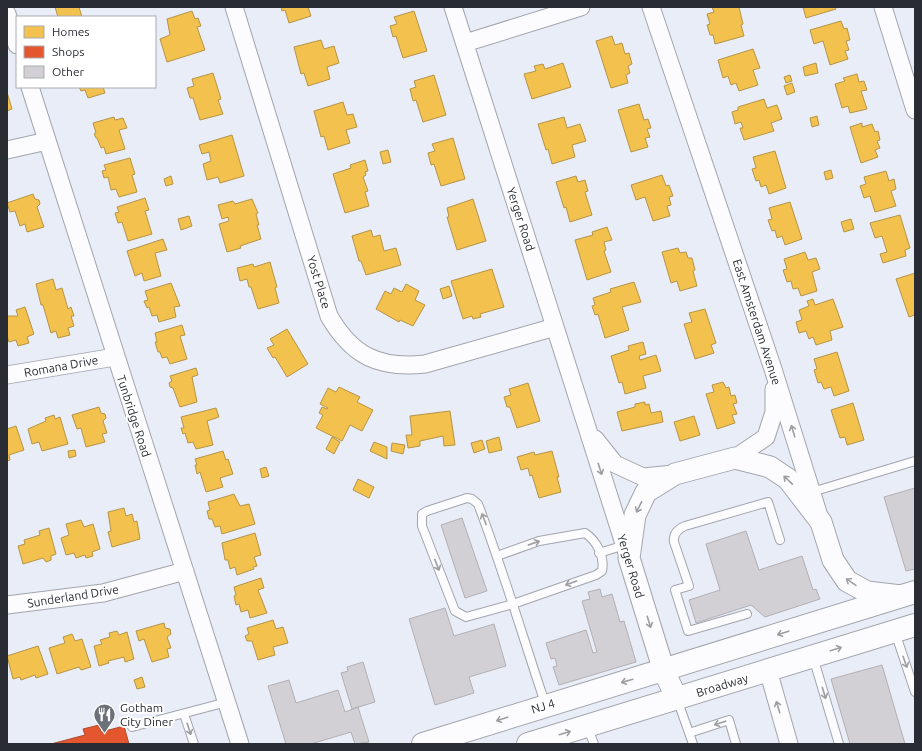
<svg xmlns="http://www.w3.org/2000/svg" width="922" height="751" viewBox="0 0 922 751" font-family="Ubuntu,sans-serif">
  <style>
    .homes { fill: #f2c14e; stroke: #b69446 }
    .shops { fill: #e4572e; stroke: #ac4a30 }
    .building { fill: #d2d0d4; stroke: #b3b0b4 }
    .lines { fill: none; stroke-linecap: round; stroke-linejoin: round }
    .service-casing { stroke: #a2a5ad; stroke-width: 10 }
    .minor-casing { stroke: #a2a5ad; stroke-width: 19 }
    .tertiary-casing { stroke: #a2a5ad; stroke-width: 23 }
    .primary-casing { stroke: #a2a5ad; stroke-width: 24 }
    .service { stroke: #fcfcfe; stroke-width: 8 }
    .minor { stroke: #fcfcfe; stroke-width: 17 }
    .tertiary { stroke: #fcfcfe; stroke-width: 21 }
    .primary { stroke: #fcfcfe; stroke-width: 22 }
    .oneway { stroke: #9d9ea3 }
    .labels { text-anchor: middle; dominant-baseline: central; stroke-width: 4; stroke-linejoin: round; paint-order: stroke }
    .street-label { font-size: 12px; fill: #292c33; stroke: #fff }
    .poi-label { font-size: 12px; fill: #292c33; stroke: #fff; text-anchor: start }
  </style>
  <rect width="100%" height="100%" fill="#e9edf8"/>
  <!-- homes -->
  <path class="homes" d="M 55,7 L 79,7 L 82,17 L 58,17 Z
    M 281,7 L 308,7 L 311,16 L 289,23 L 285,10 L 282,11 Z
    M 712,7 L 739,7 L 743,24 L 741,25 L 744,36 L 715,44 L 713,35 L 710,35 L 707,25 L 710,24 L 707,14 L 714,12 Z
    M 803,7 L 835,7 L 836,9 L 806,18 Z
    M 192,11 L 195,19 L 198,18 L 201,26 L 197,27 L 205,50 L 167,62 L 160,39 L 170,35 L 167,19 Z
    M 414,11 L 427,51 L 403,58 L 396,36 L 393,37 L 390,26 L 397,24 L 394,17 Z
    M 841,21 L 844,29 L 847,28 L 850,40 L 846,41 L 849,50 L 845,51 L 848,59 L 830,65 L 823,41 L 814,44 L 810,30 Z
    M 612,36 L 615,45 L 622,43 L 625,54 L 629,53 L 632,64 L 628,66 L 630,73 L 626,75 L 628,83 L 611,88 L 596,41 Z
    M 321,40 L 324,49 L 334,46 L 339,63 L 327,67 L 330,79 L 308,86 L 304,73 L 301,74 L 294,47 Z
    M 753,49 L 760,68 L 753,70 L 758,85 L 739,91 L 736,83 L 731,85 L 728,76 L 723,78 L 718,60 Z
    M 563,63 L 571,87 L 532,99 L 524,74 L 536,71 L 534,66 L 543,64 L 545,69 Z
    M 816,63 L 818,73 L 805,76 L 803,67 Z
    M 213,73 L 221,99 L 218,100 L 223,114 L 200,120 L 193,98 L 190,98 L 187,88 L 194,86 L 192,79 Z
    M 857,74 L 859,82 L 864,81 L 867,90 L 861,91 L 867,109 L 850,113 L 848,106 L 842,108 L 835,84 L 845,81 L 843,78 Z
    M 434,75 L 446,115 L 423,122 L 416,100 L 413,101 L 410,89 L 416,87 L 414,81 Z
    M 790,75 L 792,81 L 786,83 L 784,77 Z
    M 792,83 L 795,92 L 787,95 L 784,86 Z
    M 79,87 L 103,87 L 105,93 L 88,98 L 85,90 L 81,91 Z
    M 7,92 L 12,109 L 7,111 Z
    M 764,99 L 767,108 L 777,105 L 782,119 L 771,123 L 774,131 L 744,140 L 740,128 L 743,128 L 741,122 L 735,124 L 732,112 L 738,110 L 738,107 Z
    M 343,102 L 347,115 L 353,114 L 357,127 L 346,130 L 350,143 L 328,150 L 324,136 L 321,137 L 314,111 Z
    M 639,104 L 644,120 L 648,119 L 651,128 L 647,129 L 650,137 L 645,138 L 648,147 L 631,152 L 618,110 Z
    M 817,116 L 819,125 L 812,127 L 810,118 Z
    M 114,117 L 115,120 L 123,118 L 127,128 L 119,130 L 125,149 L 106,154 L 104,147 L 101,148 L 97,138 L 96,138 L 94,134 L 96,133 L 93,123 Z
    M 564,117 L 567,128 L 580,124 L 586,141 L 572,145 L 575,157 L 552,164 L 548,149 L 546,150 L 538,124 Z
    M 862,123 L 862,127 L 872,124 L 875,132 L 878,131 L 880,140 L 877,141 L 880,148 L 875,150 L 878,157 L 861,163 L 850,127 Z
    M 232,135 L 244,176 L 220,183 L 218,177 L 207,180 L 203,164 L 211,161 L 209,152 L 202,154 L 199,145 Z
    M 453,138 L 465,179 L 441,186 L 434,164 L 431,165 L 428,153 L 435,151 L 432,144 Z
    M 388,150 L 391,162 L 383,164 L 380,152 Z
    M 775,151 L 786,188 L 769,194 L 766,185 L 761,187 L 759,180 L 756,181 L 752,169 L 756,168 L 753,157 Z
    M 130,158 L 135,174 L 132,175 L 137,192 L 119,197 L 116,189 L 111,190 L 108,177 L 104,178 L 102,171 L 106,170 L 104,165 Z
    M 365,160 L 368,171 L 365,172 L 366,175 L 363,177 L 368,191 L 365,192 L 369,206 L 345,213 L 333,174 L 351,168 L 350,165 Z
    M 831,170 L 833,178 L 826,180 L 824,172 Z
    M 886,171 L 889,181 L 894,179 L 896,189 L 891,191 L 896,206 L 875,212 L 870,196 L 864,198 L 860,186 L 866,184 L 864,177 Z
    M 662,175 L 666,186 L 669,185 L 673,196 L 669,197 L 671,205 L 667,206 L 670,216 L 653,221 L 645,197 L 636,200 L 631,185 Z
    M 171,176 L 173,184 L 166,186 L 164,179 Z
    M 576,176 L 578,182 L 585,180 L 588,191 L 585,192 L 592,215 L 570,222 L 566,207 L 564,208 L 556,182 Z
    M 33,194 L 35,199 L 39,200 L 40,204 L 37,207 L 44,227 L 27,232 L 25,224 L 20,226 L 15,211 L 10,212 L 7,203 Z
    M 145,198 L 149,210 L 145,211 L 152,234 L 128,241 L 122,222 L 118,223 L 115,213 L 119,212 L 117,207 Z
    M 252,199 L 258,213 L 256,214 L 259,225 L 257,225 L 261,239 L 240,246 L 241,248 L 227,252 L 219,224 L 229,221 L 228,217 L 222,219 L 218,205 L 233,201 L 235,204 Z
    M 473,199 L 486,241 L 457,250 L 447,217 L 449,217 L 447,208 Z
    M 790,202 L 802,239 L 785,245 L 782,236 L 777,238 L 775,230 L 772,231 L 768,220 L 772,219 L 769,208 Z
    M 900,215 L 910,248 L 905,250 L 906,256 L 883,263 L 880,254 L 887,252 L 882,236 L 875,238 L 870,223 Z
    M 189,216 L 192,226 L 181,230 L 178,219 Z
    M 851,219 L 854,229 L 844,232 L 841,222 Z
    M 607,227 L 612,240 L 604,242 L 606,250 L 604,251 L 611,272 L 587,280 L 575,240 L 593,235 L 592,232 Z
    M 371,230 L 373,237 L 380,235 L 384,251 L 396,248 L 401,265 L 366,275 L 361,261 L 359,261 L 352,236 Z
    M 163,239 L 167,250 L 155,253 L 161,276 L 144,281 L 142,273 L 135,276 L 127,251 Z
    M 678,248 L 680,253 L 686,252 L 688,258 L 692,258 L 695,270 L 693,271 L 697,286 L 680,291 L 677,281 L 671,283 L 662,252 Z
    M 805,252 L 808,260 L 816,258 L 820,269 L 812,272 L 817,291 L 801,296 L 798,288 L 793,289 L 791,281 L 787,282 L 783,270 L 787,269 L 784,259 Z
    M 270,262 L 277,287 L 275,288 L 279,303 L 258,309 L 251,287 L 249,287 L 247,279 L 240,281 L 237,268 L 253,264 L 254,267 Z
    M 492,269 L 504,307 L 480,314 L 481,317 L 473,319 L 472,316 L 463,319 L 451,281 Z
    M 915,273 L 915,315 L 909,317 L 896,279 Z
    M 53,279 L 56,290 L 62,288 L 68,309 L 71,307 L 74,316 L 71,316 L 74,326 L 68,328 L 70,335 L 58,338 L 56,331 L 51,333 L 43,305 L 41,305 L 36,284 Z
    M 634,282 L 641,302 L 622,307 L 629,330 L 605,338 L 598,314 L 595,315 L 592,306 L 595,305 L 593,298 L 611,292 L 610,289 Z
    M 171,283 L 180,306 L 174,307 L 176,317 L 159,322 L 157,315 L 152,316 L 149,307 L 147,308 L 144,301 L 148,300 L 145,291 Z
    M 406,284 L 419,291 L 415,300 L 425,305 L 413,326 L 400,320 L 399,322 L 376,309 L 385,291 L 391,294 L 394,288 L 402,292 Z
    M 449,286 L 452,296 L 443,299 L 440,289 Z
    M 813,299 L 815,305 L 833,299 L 843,327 L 830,331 L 832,340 L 816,345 L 813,337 L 809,339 L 806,331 L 799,333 L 796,322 L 802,320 L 799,310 L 809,306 L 807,301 Z
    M 25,307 L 34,334 L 27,337 L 29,343 L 18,346 L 16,340 L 9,342 L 7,336 L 7,316 L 18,316 L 16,310 Z
    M 705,309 L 716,343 L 711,345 L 714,353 L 695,359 L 684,324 L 692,322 L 689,313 Z
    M 182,325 L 185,335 L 180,336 L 187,359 L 170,364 L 167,357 L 162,358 L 160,352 L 158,352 L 155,342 L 157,342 L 155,333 Z
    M 287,329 L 308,364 L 287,377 L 275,357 L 273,358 L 267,348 L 274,345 L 270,339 Z
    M 643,342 L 646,354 L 639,356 L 640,360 L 656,355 L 661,371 L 643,376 L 646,388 L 625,394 L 622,382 L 619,383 L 611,356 L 629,350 L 628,346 Z
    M 837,352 L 849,391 L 834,396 L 831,387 L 824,389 L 821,382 L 818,383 L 814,370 L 817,369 L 814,359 Z
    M 196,368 L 198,375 L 192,377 L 197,402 L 180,407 L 173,388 L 170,387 L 169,383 L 172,381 L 170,376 Z
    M 723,382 L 726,388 L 729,387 L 731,396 L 735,395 L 737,403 L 733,404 L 737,414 L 732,415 L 735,423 L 717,429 L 706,394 L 714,392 L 712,385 Z
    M 528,383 L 540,421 L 517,428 L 510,407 L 507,407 L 504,397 L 511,395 L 509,389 Z
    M 339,387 L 360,397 L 357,402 L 373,410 L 362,431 L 350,425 L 342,441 L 316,428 L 323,415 L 319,413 L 322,407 L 327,409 L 328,408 L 320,404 L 328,388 L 336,392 Z
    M 645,402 L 645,405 L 649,404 L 651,413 L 661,411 L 663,422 L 622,431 L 617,412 L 635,407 L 635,404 Z
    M 853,403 L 864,440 L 847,445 L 845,437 L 840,438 L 831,410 Z
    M 99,407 L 101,413 L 105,414 L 106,418 L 103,421 L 107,433 L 102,434 L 105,442 L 86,447 L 81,428 L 77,429 L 72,415 Z
    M 216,408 L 219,417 L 207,421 L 213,445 L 196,449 L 193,442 L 188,443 L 185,433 L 183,434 L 181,428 L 184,428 L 181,417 Z
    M 450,411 L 455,445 L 444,446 L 443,436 L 420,441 L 420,446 L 408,448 L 406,435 L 412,435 L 410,416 Z
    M 54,415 L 55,419 L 60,417 L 68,444 L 42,451 L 39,442 L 32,444 L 28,429 L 46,421 L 45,418 Z
    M 694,416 L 700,435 L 680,441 L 674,422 Z
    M 16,426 L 24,450 L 9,455 L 10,460 L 7,461 L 7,429 Z
    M 332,437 L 340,442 L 334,454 L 326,449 Z
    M 499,437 L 502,450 L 489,453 L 486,441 Z
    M 482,440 L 485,449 L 474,453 L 471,443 Z
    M 374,442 L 387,447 L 387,459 L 370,451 Z
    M 392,443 L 405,445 L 403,454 L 391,451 Z
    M 75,450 L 76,456 L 69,458 L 68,451 Z
    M 223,451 L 226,460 L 228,459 L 233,474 L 220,478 L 223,487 L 206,492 L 200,472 L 197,474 L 195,465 L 197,465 L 195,459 Z
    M 552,451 L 559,477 L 557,477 L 561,492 L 539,498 L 532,475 L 530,476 L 528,468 L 521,470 L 517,457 L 534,452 L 535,455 Z
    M 266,467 L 269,476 L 262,478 L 260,469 Z
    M 358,479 L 374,487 L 369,498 L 353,490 Z
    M 234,494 L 240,506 L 249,504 L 255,524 L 222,534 L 220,526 L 215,527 L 212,519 L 209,519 L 207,511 L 210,510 L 208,502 Z
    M 124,508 L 126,516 L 132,514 L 134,522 L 137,521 L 140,539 L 112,547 L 108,532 L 111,531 L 108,512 Z
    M 81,520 L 84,527 L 93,524 L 100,549 L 92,552 L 93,556 L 86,558 L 85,555 L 76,558 L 74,553 L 66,555 L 61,538 L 69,535 L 66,524 Z
    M 49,528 L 56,554 L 51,556 L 51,560 L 46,562 L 43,558 L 23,564 L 18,546 L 25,544 L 24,540 L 40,535 L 39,531 Z
    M 255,533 L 261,555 L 254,557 L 257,566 L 253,567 L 254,569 L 237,575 L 235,567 L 230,569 L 228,560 L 225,560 L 222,543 Z
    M 261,578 L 264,588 L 258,590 L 267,613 L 250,618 L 248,610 L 241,612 L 239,604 L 236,605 L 234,596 L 236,595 L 234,587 Z
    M 273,620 L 276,629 L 283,627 L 288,643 L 273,647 L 275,655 L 258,660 L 252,641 L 247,641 L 245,636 L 249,634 L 247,628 Z
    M 164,623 L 165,628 L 170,629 L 171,634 L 167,637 L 171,648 L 167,649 L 169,657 L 152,662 L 144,639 L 139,641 L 136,631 Z
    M 117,631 L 119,635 L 127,632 L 134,659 L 125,662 L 124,657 L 108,661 L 109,663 L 99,666 L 94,646 L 102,644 L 100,640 L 110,637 L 109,633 Z
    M 72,634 L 75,641 L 82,639 L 91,667 L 81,670 L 79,667 L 57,674 L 49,648 L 65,643 L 63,637 Z
    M 38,646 L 48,674 L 36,678 L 35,675 L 21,680 L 20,677 L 13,679 L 7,656 Z
    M 142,677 L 145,687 L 137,689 L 134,680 Z"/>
  <!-- shops -->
  <path class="shops" d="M 99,725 L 101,732 L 124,726 L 129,744 L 51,744 L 85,735 L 83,729 Z"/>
  <!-- building -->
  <path class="building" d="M 915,488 L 915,569 L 906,571 L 884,497 Z
    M 462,518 L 487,591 L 465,598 L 441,525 Z
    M 746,531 L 759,570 L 802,556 L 813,590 L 816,589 L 820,599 L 765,617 L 751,605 L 696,623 L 689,600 L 720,590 L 706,544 Z
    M 600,589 L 602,597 L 612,594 L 620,622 L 624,621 L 636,662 L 559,685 L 553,667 L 557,666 L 555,658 L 551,659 L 546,643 L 586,630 L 593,653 L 597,652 L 582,601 L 590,599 L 588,592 Z
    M 445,608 L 454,636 L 494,624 L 506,666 L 469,677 L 474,693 L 435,705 L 409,619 Z
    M 363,662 L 375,702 L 352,709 L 341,673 L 348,671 L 347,667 Z
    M 882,665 L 905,744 L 850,744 L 831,679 Z
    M 289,680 L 296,703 L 338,690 L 345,712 L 358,707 L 369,742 L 355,744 L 351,732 L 311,744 L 286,744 L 268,686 Z"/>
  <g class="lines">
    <defs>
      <path id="service" d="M 812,492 L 915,461
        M 599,553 L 625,545
        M 497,556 L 539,541 L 585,533 C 597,541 605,557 602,571 L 596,575 L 513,604 L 466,617 L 455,611 L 422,526 L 422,514 L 427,511 L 467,498 L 472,499 L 478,504 C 502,567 521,631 542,694 L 545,705
        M 747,614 L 688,631 L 675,590 L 689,586 L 674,542 C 673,534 678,529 685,526 L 768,502 L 780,540
        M 895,632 L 915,692
        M 813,657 L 839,744
        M 677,699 L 693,744
        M 184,714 L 194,744
        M 587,726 L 594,744
        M 132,727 L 227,702
        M 689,733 L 729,720 L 736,744"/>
      <path id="minor" d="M 234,7 L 329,316 C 352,356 379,369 425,364 L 555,327
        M 453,7 L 628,556
        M 651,7 L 773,369 L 819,516
        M 883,7 L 915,110
        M 7,14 L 17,45
        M 465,43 L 581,7
        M 30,87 L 240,744
        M 7,150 L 47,141
        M 7,375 L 115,357
        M 595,439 L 615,464 L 643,477 L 674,474
        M 735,458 L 766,437 L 774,412 L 774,389
        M 7,605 L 103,593 L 185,571
        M 768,670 L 789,744"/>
      <path id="tertiary" d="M 677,699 L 664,671 L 629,558 L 635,515 L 646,492 L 675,474 L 735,458 L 770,467 L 788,479 L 821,522 L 833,560 L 847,581 L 867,592 L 901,596"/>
      <path id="primary" d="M 423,744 L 915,592
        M 528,744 L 915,625"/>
    </defs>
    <!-- service casing -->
    <use href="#service" class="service-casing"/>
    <!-- minor casing -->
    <use href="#minor" class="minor-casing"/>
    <!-- tertiary casing -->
    <use href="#tertiary" class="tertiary-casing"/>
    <!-- primary casing -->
    <use href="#primary" class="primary-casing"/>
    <!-- service -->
    <use href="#service" class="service"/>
    <!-- minor -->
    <use href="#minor" class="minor"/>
    <!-- tertiary -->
    <use href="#tertiary" class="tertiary"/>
    <!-- primary -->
    <use href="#primary" class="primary"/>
  </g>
  <!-- one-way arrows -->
  <defs><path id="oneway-shaft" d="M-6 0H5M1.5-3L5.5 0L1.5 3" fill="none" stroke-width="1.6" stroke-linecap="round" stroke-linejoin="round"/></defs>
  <g class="oneway">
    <use href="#oneway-shaft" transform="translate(793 431) rotate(-107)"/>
    <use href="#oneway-shaft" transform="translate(600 469) rotate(72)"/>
    <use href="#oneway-shaft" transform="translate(788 480) rotate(-136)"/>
    <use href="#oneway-shaft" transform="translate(639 507) rotate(116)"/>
    <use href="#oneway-shaft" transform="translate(484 519) rotate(-111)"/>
    <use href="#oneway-shaft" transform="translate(534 543) rotate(-19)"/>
    <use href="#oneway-shaft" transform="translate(437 565) rotate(69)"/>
    <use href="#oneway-shaft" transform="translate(851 582) rotate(-146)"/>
    <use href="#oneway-shaft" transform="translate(571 583) rotate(160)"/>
    <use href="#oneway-shaft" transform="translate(649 622) rotate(73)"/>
    <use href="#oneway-shaft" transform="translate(783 633) rotate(162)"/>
    <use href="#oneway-shaft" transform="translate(836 649) rotate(-17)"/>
    <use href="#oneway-shaft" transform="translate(905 662) rotate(71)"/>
    <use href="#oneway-shaft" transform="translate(627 681) rotate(164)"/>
    <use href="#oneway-shaft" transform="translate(824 693) rotate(73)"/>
    <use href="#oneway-shaft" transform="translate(778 707) rotate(-107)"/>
    <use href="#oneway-shaft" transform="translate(502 719) rotate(162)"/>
    <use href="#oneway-shaft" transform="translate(720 723) rotate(162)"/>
    <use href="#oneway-shaft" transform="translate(189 729) rotate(72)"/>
    <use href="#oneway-shaft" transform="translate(565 733) rotate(-17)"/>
  </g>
  <!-- icons -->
  <defs>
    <symbol id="restaurant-pin" viewBox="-11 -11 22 30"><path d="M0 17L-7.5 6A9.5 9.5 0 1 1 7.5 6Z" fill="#6c7078" stroke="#fff"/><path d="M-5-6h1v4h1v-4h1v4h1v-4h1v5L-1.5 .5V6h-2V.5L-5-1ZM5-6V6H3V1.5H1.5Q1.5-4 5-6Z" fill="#fff"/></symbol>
  </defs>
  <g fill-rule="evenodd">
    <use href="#restaurant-pin" x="92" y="702" width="25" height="34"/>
  </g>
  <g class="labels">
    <!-- street labels -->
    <g class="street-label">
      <text transform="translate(521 219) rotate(72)">Yerger Road</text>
      <text transform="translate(319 282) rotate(73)">Yost Place</text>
      <text transform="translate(757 322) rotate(72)">East Amsterdam Avenue</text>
      <text transform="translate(61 366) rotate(-10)">Romana Drive</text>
      <text transform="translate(134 416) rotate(72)">Tunbridge Road</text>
      <text transform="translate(631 566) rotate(73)">Yerger Road</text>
      <text transform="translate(73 596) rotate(-9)">Sunderland Drive</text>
      <text transform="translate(722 685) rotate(-17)">Broadway</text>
      <text transform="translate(543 706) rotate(-17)">NJ 4</text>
    </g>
    <!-- poi labels -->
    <g class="poi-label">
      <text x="120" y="707">Gotham<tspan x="120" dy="14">City Diner</tspan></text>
    </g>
  </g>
  <!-- border -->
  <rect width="922" height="751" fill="none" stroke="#292c33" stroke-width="16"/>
  <!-- legend -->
  <rect x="16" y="16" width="140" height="72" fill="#ffffff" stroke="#a9abad"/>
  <rect x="24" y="26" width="20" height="12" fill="#f2c14e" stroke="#a9abad"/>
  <text x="52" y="36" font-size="12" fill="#292c33">Homes</text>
  <rect x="24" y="46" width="20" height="12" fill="#e4572e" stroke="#a9abad"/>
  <text x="52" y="56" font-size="12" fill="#292c33">Shops</text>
  <rect x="24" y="66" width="20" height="12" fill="#d2d0d4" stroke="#a9abad"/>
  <text x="52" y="76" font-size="12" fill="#292c33">Other</text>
</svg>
